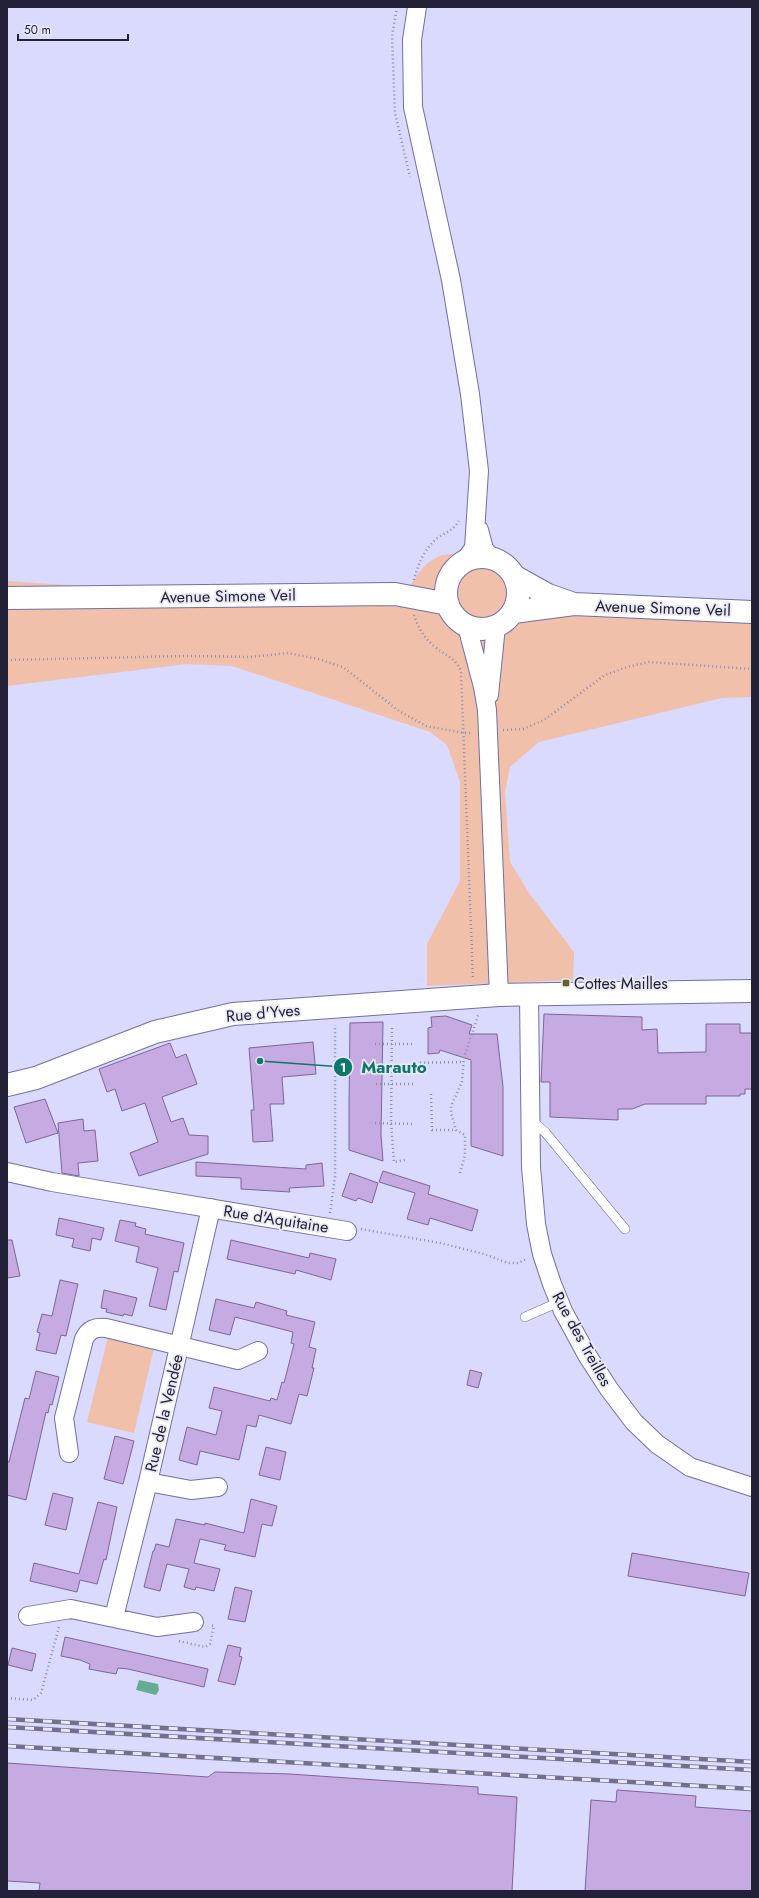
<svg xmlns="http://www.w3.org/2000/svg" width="759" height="1898" viewBox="0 0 759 1898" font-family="Jost,sans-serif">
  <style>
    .green { fill: #f0c0aa }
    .water { fill: #66ac90 }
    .building { fill: #c6abe3; stroke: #7e6598 }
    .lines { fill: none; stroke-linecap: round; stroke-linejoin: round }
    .lane-casing { stroke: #726fa5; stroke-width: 10 }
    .street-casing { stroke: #726fa5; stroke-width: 20 }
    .secondary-casing { stroke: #726fa5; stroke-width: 24 }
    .path { stroke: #8f8dac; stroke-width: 2.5; stroke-dasharray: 1 3; stroke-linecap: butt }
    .lane { stroke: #fff; stroke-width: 9 }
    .street { stroke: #fff; stroke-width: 18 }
    .secondary { stroke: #fff; stroke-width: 22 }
    .rail-casing { stroke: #72708d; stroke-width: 4.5 }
    .rail { stroke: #e9e9f5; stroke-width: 3; stroke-dasharray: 9; stroke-linecap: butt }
    .poi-dot { fill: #63602d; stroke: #e9e9f5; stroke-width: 1.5 }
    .labels { text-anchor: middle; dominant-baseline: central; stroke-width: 3.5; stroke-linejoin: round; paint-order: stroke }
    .street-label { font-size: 16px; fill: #232137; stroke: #e9e9f5 }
    .poi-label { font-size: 16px; fill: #232137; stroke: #e9e9f5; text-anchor: start }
    .leader { fill: none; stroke: #0f766e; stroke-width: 1.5 }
    .callout-dot { fill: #0f766e; stroke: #e9e9f5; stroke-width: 1.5 }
    .mark-label { font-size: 12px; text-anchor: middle; font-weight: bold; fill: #fff }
    .callout-label { font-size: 17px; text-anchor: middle; font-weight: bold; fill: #0f766e; stroke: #e9e9f5; stroke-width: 3.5; stroke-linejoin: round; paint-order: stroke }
  </style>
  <rect width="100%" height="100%" fill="#dad9fe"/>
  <!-- green -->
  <path class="green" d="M 465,553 L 508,568 L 535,596 L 752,612 L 752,697 L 722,698 L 539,742 L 510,767 L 505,792 L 510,862 L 529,893 L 574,952 L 573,980 L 427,986 L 427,944 L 460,881 L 460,782 L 447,745 L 430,732 L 232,666 L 187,664 L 7,686 L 7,581 L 401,607 C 408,588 421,561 443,555 C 449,553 458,554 465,553 Z
    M 108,1337 L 154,1348 L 134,1433 L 87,1422 Z"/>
  <!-- water -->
  <path class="water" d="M 139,1680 L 158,1684 L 159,1690 L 156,1695 L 136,1690 Z"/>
  <!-- building -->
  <path class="building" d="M 544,1014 L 642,1017 L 642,1030 L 657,1029 L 658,1053 L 706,1052 L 706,1024 L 740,1024 L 740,1033 L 752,1033 L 752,1089 L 745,1089 L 745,1094 L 740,1094 L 740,1096 L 706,1096 L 706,1104 L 645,1104 L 632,1109 L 618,1109 L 618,1120 L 550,1117 L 550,1082 L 541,1082 Z
    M 446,1016 L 472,1025 L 469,1034 L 497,1034 L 503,1087 L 503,1156 L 471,1146 L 471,1060 L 440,1050 L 439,1053 L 428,1054 L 428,1028 L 432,1027 L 431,1017 Z
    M 383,1022 L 381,1135 L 383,1161 L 349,1150 L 349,1103 L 350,1023 Z
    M 313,1042 L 316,1074 L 282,1077 L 284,1104 L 270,1104 L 273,1141 L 253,1142 L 251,1110 L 254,1110 L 249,1048 Z
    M 170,1043 L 176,1058 L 186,1054 L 197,1084 L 162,1097 L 171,1122 L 183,1118 L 189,1135 L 208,1136 L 208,1154 L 139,1176 L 130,1153 L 158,1142 L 145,1103 L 122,1111 L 115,1089 L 107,1092 L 99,1069 Z
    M 45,1099 L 58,1133 L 26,1143 L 14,1107 Z
    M 83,1119 L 84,1131 L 95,1130 L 98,1161 L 78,1163 L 79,1176 L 62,1173 L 58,1123 Z
    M 196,1162 L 306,1169 L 306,1165 L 322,1163 L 324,1186 L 289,1188 L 290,1192 L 241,1189 L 241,1178 L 196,1176 Z
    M 383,1171 L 430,1186 L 428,1194 L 478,1210 L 472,1231 L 430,1218 L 428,1225 L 407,1219 L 415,1193 L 379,1182 Z
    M 350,1173 L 378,1183 L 372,1203 L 358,1198 L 356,1201 L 342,1196 Z
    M 59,1218 L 104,1228 L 101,1240 L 92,1238 L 90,1251 L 72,1247 L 74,1239 L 56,1235 Z
    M 120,1220 L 136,1223 L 135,1226 L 146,1229 L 145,1234 L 184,1243 L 178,1272 L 174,1271 L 166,1310 L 149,1306 L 158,1268 L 136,1262 L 139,1247 L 115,1241 Z
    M 7,1240 L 12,1240 L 20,1276 L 7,1278 Z
    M 231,1240 L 309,1258 L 310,1253 L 336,1259 L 331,1280 L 296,1270 L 295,1274 L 227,1259 Z
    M 60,1280 L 78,1284 L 66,1336 L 61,1335 L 56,1354 L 36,1350 L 40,1333 L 37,1332 L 42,1314 L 52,1316 Z
    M 104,1290 L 137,1298 L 132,1316 L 124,1314 L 123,1316 L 106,1312 L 107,1309 L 101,1308 Z
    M 216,1299 L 254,1308 L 256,1302 L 287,1311 L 286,1315 L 315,1322 L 309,1347 L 316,1349 L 312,1368 L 314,1368 L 307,1396 L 299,1394 L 291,1424 L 259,1415 L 256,1427 L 247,1425 L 239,1460 L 200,1451 L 197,1465 L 179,1460 L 187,1427 L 216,1435 L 222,1411 L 209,1408 L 214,1387 L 270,1401 L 271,1398 L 277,1400 L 282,1382 L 284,1383 L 294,1344 L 291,1343 L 293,1332 L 235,1317 L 230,1335 L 209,1330 Z
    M 470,1370 L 482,1373 L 478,1388 L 467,1385 Z
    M 36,1371 L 59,1377 L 52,1405 L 50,1404 L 48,1413 L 46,1412 L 26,1500 L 7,1495 L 7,1461 L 9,1462 L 25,1398 L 29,1399 Z
    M 115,1436 L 134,1441 L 123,1484 L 104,1479 Z
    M 266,1447 L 286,1452 L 280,1480 L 259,1475 Z
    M 53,1493 L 73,1498 L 66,1530 L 45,1525 Z
    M 251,1499 L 277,1506 L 272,1526 L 262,1524 L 255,1557 L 224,1550 L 226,1545 L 200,1539 L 194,1563 L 220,1569 L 214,1591 L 196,1587 L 195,1590 L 184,1587 L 189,1569 L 167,1564 L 160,1591 L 144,1587 L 153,1551 L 154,1551 L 156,1544 L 169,1547 L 176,1519 L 205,1525 L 205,1523 L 244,1533 Z
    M 98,1502 L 117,1507 L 106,1560 L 104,1559 L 97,1584 L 80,1580 L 77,1592 L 30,1581 L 34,1563 L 79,1574 Z
    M 632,1553 L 749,1573 L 745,1596 L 628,1576 Z
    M 235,1587 L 252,1591 L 245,1622 L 228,1619 Z
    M 65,1637 L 208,1669 L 204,1687 L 128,1669 L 118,1668 L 116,1674 L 89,1669 L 90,1664 L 80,1660 L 61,1656 Z
    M 228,1645 L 241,1648 L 239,1656 L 242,1657 L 235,1685 L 218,1681 Z
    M 12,1648 L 36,1654 L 32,1671 L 8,1665 Z
    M 7,1763 L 208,1777 L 215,1772 L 290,1774 L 478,1787 L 478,1794 L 517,1797 L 512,1891 L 39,1891 L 40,1883 L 7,1881 Z
    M 617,1790 L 696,1796 L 695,1807 L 752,1811 L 752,1891 L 585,1891 L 591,1800 L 616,1802 Z"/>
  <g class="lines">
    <defs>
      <path id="lane" d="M 531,1120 L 545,1132 L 625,1229
        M 525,1317 L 559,1302"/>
      <path id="street" d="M 417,7 L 412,40 L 413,107 L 451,280 L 470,394 L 479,471 L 474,548 L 463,563
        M 479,530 L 484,549 L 492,559
        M 467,626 L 483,687 L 487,710 L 499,995
        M 489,695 L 496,626
        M 529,994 L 531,1167 L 536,1224 L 542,1254 L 552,1284 L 563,1311 L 587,1355 L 609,1389 L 634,1422 L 657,1444 L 690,1467 L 752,1487
        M 7,1172 L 52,1182 L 347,1231
        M 69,1453 L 64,1418 L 84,1339 C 89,1329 95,1327 106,1328 L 238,1360 L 258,1351
        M 148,1482 L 191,1490 L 218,1487
        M 28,1616 L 71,1609 L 157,1627 L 194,1622
        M 114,1617 L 148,1482 L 211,1208"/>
      <path id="secondary" d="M446 593a36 36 0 1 1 72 0a36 36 0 1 1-72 0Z
        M 514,576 L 548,595 L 571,603
        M 7,598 L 395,594 L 448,604
        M 513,612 L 574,604 L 752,612
        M 7,1085 L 36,1078 L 155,1032 L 233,1014 L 499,995 L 752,991"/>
    </defs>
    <!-- lane casing -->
    <use href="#lane" class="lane-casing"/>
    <!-- street casing -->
    <use href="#street" class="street-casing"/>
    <!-- secondary casing -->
    <use href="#secondary" class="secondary-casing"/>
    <!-- path -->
    <path class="path" d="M 397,7 L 392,36 L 395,113 L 410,177
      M 414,580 C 418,564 425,547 439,537 C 447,532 454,529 459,521
      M 414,615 C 418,627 424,638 434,646 C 445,656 455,657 461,671 L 473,980
      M 7,660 L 188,656 L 250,657 L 288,653 L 318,659 L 343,667 L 399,711 L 426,726 L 464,733 L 473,733
      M 503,730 L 523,729 L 544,720 L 605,675 L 627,667 L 649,662 L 752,669
      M 392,1028 L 391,1123 L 394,1162 L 405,1160
      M 375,1044 L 412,1044
      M 412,1063 L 463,1062
      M 376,1084 L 413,1084
      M 431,1094 L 432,1130 L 456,1130
      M 375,1123 L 413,1124
      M 460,1173 L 465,1155 L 465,1135 L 456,1130 L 451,1113 L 451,1106 L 462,1082 L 464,1057 L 479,1013
      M 330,1213 L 335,1177 L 335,1025
      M 361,1229 L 440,1243 L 484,1254 L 508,1263 L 518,1263 L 527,1259
      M 179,1641 L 205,1647 L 210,1644 L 214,1626 L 209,1625
      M 7,1698 L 33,1700 L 41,1693 L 59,1627"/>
    <!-- lane -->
    <use href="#lane" class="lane"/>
    <!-- street -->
    <use href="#street" class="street"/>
    <!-- secondary -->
    <use href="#secondary" class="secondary"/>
    <defs>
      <path id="rail" d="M 7,1719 L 752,1762
        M 7,1727 L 752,1770
        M 7,1746 L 752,1789"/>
    </defs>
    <!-- rail casing -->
    <use href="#rail" class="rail-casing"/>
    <!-- rail -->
    <use href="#rail" class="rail"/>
  </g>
  <!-- markers -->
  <rect class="poi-dot" x="562" y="979" width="8" height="8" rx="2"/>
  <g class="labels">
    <!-- street labels -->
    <g class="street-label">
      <text transform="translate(228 596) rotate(-1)">Avenue Simone Veil</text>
      <text transform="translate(663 608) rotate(2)">Avenue Simone Veil</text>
      <text transform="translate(263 1013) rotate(-5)">Rue d'Yves</text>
      <text transform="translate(276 1219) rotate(9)">Rue d'Aquitaine</text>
      <text transform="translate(582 1339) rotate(61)">Rue des Treilles</text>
      <text transform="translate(164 1413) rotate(-77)">Rue de la Vendée</text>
    </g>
    <!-- poi labels -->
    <g class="poi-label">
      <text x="574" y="983">Cottes Mailles</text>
    </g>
  </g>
  <!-- callouts -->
  <path class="leader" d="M260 1061L343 1067"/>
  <g class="callout-dot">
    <circle cx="260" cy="1061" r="4"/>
    <circle cx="343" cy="1067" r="10"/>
  </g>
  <g class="mark-label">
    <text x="343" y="1072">1</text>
  </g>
  <g class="callout-label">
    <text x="394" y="1073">Marauto</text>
  </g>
  <!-- border -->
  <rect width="759" height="1898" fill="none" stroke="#232137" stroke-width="16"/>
  <!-- scale -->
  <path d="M18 34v6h110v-6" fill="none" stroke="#232137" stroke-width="2"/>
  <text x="24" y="34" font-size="12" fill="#232137" stroke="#e9e9f5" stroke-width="3" paint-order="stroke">50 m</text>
</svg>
